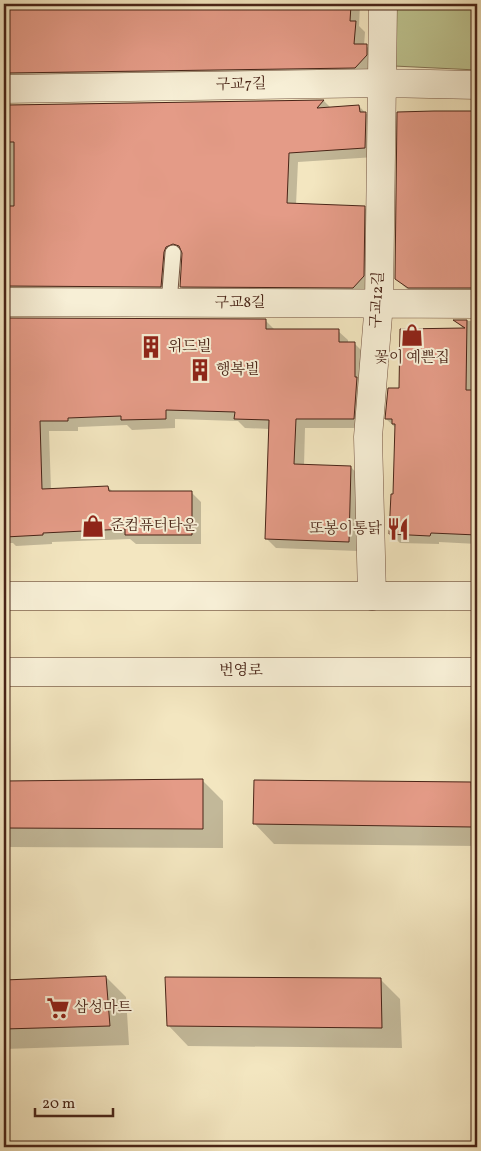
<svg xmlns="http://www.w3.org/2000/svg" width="481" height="1151" viewBox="0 0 481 1151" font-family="Vollkorn,'Noto Serif KR',serif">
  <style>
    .green { fill: #bec490; stroke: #847454 }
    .shadow { fill: #0003 }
    .building { fill: #e49b87; stroke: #492417 }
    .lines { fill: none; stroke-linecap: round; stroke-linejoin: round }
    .service-casing { stroke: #745441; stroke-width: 17 }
    .minor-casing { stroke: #745441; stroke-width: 29 }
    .secondary-casing { stroke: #492417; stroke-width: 29 }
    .service { stroke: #f7efd6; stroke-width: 15 }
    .minor { stroke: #f7efd6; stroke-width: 28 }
    .secondary { stroke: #f7efd6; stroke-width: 28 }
    .labels { text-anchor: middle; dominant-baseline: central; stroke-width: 4; stroke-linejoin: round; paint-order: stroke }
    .street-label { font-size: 15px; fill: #492417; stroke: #f7efd6 }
    .poi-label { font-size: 15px; fill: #492417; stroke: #f7efd6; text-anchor: start }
  </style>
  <rect width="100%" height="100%" fill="#f3e6c0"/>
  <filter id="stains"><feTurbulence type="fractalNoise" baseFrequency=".004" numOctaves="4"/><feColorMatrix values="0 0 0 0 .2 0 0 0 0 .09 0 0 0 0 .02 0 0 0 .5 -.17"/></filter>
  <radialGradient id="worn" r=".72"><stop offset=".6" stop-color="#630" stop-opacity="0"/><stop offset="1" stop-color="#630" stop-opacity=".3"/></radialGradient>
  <!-- green -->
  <path class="green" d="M 394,4 L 477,4 L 477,70 L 394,66 Z"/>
  <!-- shadow -->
  <path class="shadow" d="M 4,4 L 360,4 L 359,26 L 365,32 L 364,46 L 366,46 L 376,55 L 376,65 L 364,77 L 4,87 Z
    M 324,101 L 331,108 L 359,106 L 375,123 L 375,157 L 298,162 L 296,205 L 364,207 L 374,217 L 373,285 L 363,297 L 190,296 L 181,287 L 184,253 L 175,257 L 170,296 L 4,300 L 4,106 Z
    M 477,112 L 477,297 L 418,297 L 406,288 L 396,279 L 398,113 Z
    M 4,319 L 265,320 L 275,330 L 338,331 L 348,340 L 348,343 L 354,343 L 364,353 L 363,428 L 305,428 L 304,466 L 351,467 L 360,477 L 358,551 L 276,548 L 266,538 L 270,429 L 245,428 L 238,421 L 175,419 L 175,428 L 132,430 L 127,425 L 78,427 L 78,431 L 49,431 L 51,490 L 108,487 L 113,492 L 191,492 L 201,502 L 201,544 L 136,544 L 130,539 L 52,542 L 52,544 L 16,546 L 13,543 L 4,543 L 4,328 L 10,328 L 4,322 Z
    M 456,321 L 477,321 L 477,544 L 439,542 L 439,544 L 400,543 L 390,533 L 394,495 L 396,428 L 386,419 L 400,390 L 465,330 Z
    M 203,781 L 223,801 L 223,848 L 4,847 L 4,782 Z
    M 471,784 L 477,790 L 477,846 L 274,844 L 254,823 Z
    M 106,977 L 126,997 L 129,1045 L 4,1049 L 4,981 Z
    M 380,979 L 400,999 L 402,1048 L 188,1046 L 168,1025 Z"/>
  <!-- building -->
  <path class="building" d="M 4,4 L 351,5 L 350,21 L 356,21 L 354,44 L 367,44 L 367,55 L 355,68 L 8,73 L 8,70 L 4,70 Z
    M 324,100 L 317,108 L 359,105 L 360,112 L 366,112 L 365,148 L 289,153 L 287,203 L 365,206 L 364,276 L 353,288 L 180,287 L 182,253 L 179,246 L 173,244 L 166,247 L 164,252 L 161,287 L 7,286 L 5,206 L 14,206 L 14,142 L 8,142 L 8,105 Z
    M 434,111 L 477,111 L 477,288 L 408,288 L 395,279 L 397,112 Z
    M 8,318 L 266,319 L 266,329 L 339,329 L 339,342 L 355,342 L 355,377 L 357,377 L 354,419 L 296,419 L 294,464 L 351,466 L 349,542 L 265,539 L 269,420 L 234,419 L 235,412 L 166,410 L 166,419 L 121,420 L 121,416 L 68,418 L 68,421 L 40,421 L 42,489 L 108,486 L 109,491 L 192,491 L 192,535 L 125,535 L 125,529 L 43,533 L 43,535 L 5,537 L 4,327 L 8,327 Z
    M 453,320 L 467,320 L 466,390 L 477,390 L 477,535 L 431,533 L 430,536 L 389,534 L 391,494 L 393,494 L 395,424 L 392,424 L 392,419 L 385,419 L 388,388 L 399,388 L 400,329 L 465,328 Z
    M 203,779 L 203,829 L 4,828 L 4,781 Z
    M 254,780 L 471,782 L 472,827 L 253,824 Z
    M 106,976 L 110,1026 L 4,1029 L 4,980 Z
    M 165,977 L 381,978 L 382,1028 L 167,1026 Z"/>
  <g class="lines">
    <defs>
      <path id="service" d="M 169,303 L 173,253"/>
      <path id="minor" d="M 4,89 L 382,83 L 477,85
        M 4,302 L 477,304
        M 372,596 L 368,437 L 379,303 L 383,4"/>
      <path id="secondary" d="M 4,596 L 477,596
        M 4,672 L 477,672"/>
    </defs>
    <!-- service casing -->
    <use href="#service" class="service-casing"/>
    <!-- minor casing -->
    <use href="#minor" class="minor-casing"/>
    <!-- secondary casing -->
    <use href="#secondary" class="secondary-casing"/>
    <!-- service -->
    <use href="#service" class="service"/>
    <!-- minor -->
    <use href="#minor" class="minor"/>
    <!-- secondary -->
    <use href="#secondary" class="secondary"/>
  </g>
  <!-- icons -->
  <defs>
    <symbol id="shop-bare" viewBox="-9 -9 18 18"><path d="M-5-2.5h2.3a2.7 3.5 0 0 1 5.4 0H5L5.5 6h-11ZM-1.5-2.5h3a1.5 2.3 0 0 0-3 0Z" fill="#8f2418" stroke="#f7efd6" stroke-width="2.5" paint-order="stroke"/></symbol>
    <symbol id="building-bare" viewBox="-9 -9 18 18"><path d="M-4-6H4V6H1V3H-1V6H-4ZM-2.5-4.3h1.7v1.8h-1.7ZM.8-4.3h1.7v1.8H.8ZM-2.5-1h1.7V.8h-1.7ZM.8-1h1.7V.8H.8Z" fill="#8f2418" stroke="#f7efd6" stroke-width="2.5" paint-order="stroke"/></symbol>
    <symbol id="restaurant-bare" viewBox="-9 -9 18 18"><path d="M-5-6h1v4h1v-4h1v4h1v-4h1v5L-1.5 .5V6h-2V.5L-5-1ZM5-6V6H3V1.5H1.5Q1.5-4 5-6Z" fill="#8f2418" stroke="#f7efd6" stroke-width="2.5" paint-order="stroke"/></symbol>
    <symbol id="supermarket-bare" viewBox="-9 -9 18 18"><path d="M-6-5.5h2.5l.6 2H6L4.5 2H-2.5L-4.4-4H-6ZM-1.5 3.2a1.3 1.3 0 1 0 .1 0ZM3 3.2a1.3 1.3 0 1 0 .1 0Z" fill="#8f2418" stroke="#f7efd6" stroke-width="2.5" paint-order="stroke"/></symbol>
  </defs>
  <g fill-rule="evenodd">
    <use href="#shop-bare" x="396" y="319" width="32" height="32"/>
    <use href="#building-bare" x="135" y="331" width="32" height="32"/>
    <use href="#building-bare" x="184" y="354" width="32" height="32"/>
    <use href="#shop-bare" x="77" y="510" width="32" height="32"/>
    <use href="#restaurant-bare" x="382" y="513" width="32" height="32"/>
    <use href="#supermarket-bare" x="42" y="992" width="32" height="32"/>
  </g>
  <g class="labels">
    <!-- street labels -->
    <g class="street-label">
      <text transform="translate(241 85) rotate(-1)">구교7길</text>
      <text transform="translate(378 300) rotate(-87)">구교12길</text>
      <text x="240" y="303">구교8길</text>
      <text x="241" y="671">번영로</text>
    </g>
    <!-- poi labels -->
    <g class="poi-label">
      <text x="168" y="347">위드빌</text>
      <text x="412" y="358" text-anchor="middle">꽃이 예쁜집</text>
      <text x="216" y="370">행복빌</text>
      <text x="110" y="526">준컴퓨터타운</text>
      <text x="382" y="529" text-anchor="end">또봉이통닭</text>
      <text x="74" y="1008">삼성마트</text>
    </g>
  </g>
  <!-- margin -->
  <rect width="481" height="1151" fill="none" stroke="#f3e6c0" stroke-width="20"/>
  <rect x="5" y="5" width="471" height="1141" fill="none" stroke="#492417" stroke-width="2.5"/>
  <rect x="10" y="10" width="461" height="1131" fill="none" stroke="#492417"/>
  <!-- scale -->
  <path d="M35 1108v8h78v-8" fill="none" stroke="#492417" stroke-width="2.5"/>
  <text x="42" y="1108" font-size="15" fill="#492417" stroke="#f7efd6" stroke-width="4" paint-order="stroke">20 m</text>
  <rect width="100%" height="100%" filter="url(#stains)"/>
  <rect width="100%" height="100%" fill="url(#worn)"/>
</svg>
